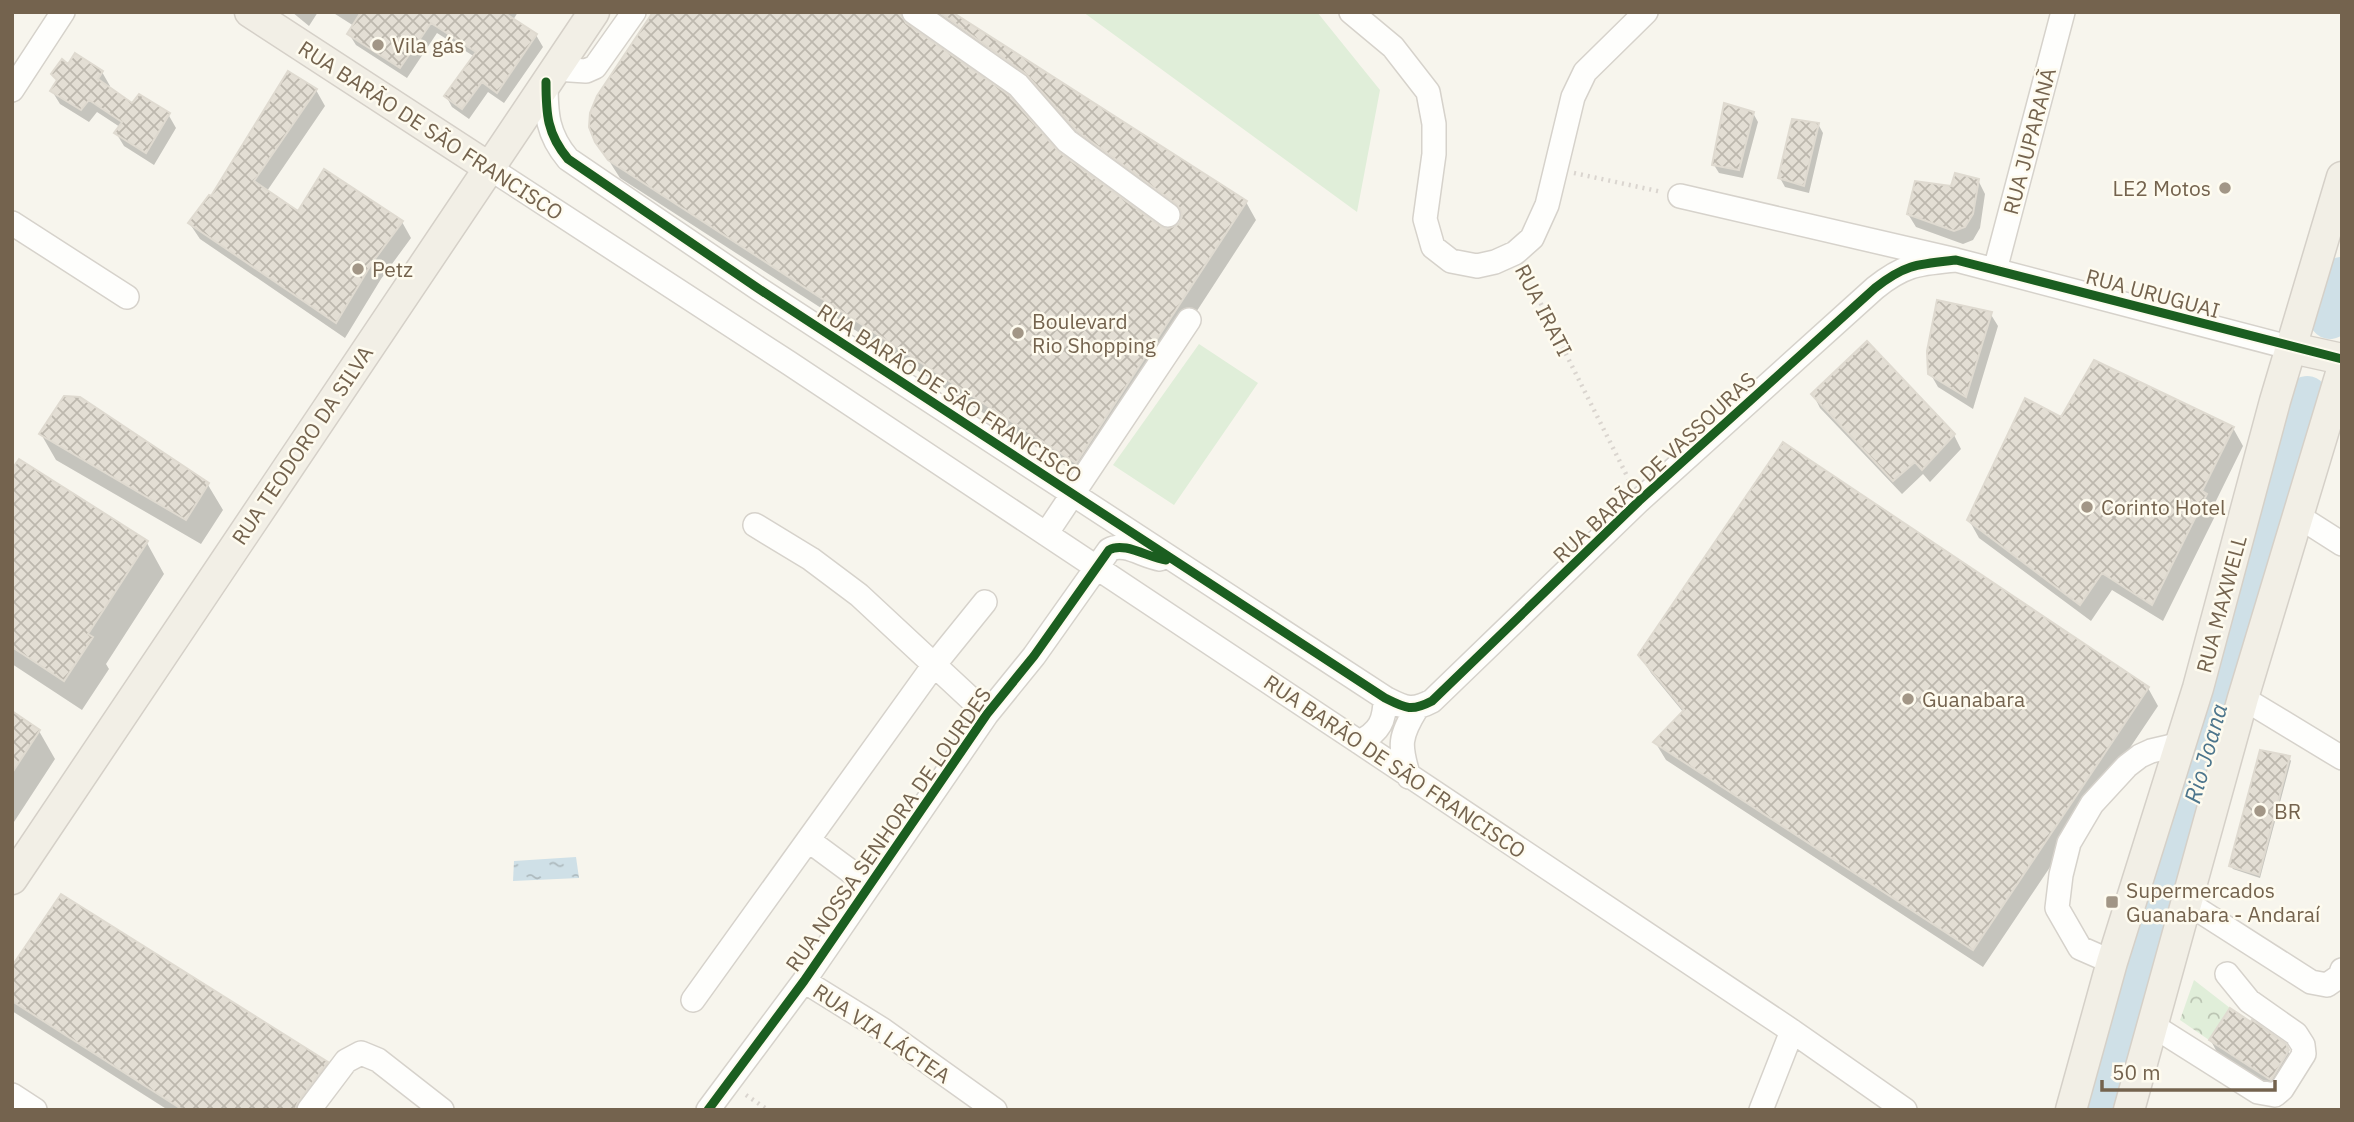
<svg xmlns="http://www.w3.org/2000/svg" width="2354" height="1122" viewBox="0 0 2354 1122" font-family="'IBM Plex Sans',sans-serif">
  <style>
    .green { fill: #e0eed9 }
    .park { fill: url(#park-crowns) }
    .water { fill: url(#water-ripples) }
    .shadow { fill: #0003; fill-rule: evenodd }
    .lines { fill: none; stroke-linecap: round; stroke-linejoin: round }
    .river { stroke: #cfe0e7; stroke-width: 42 }
    .building { fill: url(#building-cross-hatch); stroke: #dfdad0; stroke-width: 2 }
    .minor-casing { stroke: #d6d2cb; stroke-width: 26 }
    .major-casing { stroke: #d5d0c8; stroke-width: 33 }
    .path { stroke: #dad5cf; stroke-width: 4.5; stroke-dasharray: 2 5; stroke-linecap: butt }
    .minor { stroke: #fefefc; stroke-width: 23 }
    .major { stroke: #f2efe6; stroke-width: 30 }
    .cycleway-casing { stroke: #fefbef; stroke-width: 13 }
    .cycleway { stroke: #1b5e20; stroke-width: 9 }
    .poi-dot { fill: #a29686; stroke: #fefbef; stroke-width: 2.5 }
    .labels { text-anchor: middle; dominant-baseline: central; stroke-width: 5; stroke-linejoin: round; paint-order: stroke }
    .poi-label { font-size: 21px; fill: #74634e; stroke: #fefbef; text-anchor: start }
    .street-label { font-size: 21px; fill: #74634e; stroke: #fefbef }
    .water-label { font-size: 23px; font-style: italic; fill: #4c758c; stroke: #fefbef }
  </style>
  <defs>
    <pattern id="park-crowns" width="20" height="18" patternUnits="userSpaceOnUse" patternTransform="scale(1.75)"><rect width="20" height="18" fill="#e0eed9"/><path d="M2 6a3 3 0 1 1 6 0M12 15a3 3 0 1 1 6 0" fill="none" stroke="#bac4b2"/></pattern>
    <pattern id="water-ripples" width="26" height="14" patternUnits="userSpaceOnUse" patternTransform="scale(1.75)"><rect width="26" height="14" fill="#cfe0e7"/><path d="M2 4q2-2 4 0t4 0M15 11q2-2 4 0t4 0" fill="none" stroke="#adb9bd"/></pattern>
    <pattern id="building-cross-hatch" width="8" height="8" patternUnits="userSpaceOnUse" patternTransform="scale(1.75)"><rect width="8" height="8" fill="#e3ded4"/><path d="M0 0l8 8M0 8l8-8" fill="none" stroke="#bdb8ae"/></pattern>
  </defs>
  <rect width="100%" height="100%" fill="#f7f5ed"/>
  <!-- green -->
  <path class="green" d="M 1083,12 L 1317,12 L 1380,90 L 1357,212 Z
    M 1199,344 L 1258,383 L 1174,505 L 1113,465 Z"/>
  <!-- park -->
  <path class="park" d="M 2194,980 L 2230,1008 L 2209,1040 L 2180,1020 Z"/>
  <!-- water -->
  <path class="water" d="M 576,857 L 579,878 L 513,881 L 514,861 Z"/>
  <!-- shadow -->
  <path class="shadow" d="M 292,12 L 318,12 L 309,26 Z
    M 332,12 L 518,12 L 513,20 L 536,35 L 543,47 L 504,103 L 488,92 L 469,119 L 452,107 L 446,96 L 475,57 L 437,33 L 407,78 L 356,45 L 349,34 L 354,26 Z
    M 656,12 L 949,12 L 1246,202 L 1256,220 L 1087,480 L 620,178 L 597,142 ZM 913,21 L 1183,218 L 1175,229 L 1167,231 L 1160,228 L 1058,154 L 910,28 ZM 989,47 L 1034,77 L 1032,80 L 988,49 Z
    M 75,55 L 102,72 L 110,86 L 108,88 L 132,106 L 168,114 L 176,128 L 154,165 L 124,146 L 116,133 L 120,127 L 97,112 L 89,122 L 60,104 L 52,91 L 58,82 L 53,74 L 68,66 Z
    M 316,90 L 325,106 L 267,191 L 299,213 L 402,222 L 411,238 L 381,279 L 345,338 L 200,239 L 190,224 Z
    M 1753,113 L 1758,122 L 1743,178 L 1719,173 L 1714,165 Z
    M 1818,124 L 1823,133 L 1809,193 L 1785,187 L 1780,178 Z
    M 1978,180 L 1985,194 L 1980,228 L 1973,240 L 1963,244 L 1916,227 L 1908,214 L 1952,188 Z
    M 1990,313 L 1998,326 L 1973,409 L 1938,387 L 1930,373 Z
    M 1813,394 L 1954,435 L 1961,449 L 1930,482 L 1923,474 L 1902,494 L 1820,408 Z
    M 2061,419 L 2233,428 L 2243,446 L 2213,507 L 2216,514 L 2163,621 L 2112,590 L 2091,621 L 1979,538 L 1969,520 Z
    M 41,434 L 208,485 L 223,510 L 201,544 L 56,460 Z
    M 12,472 L 147,543 L 164,574 L 106,664 L 109,669 L 82,710 L 12,664 Z
    M 1640,655 L 2148,688 L 2158,706 L 1983,967 L 1666,760 L 1655,742 L 1684,713 L 1651,673 Z
    M 12,713 L 39,731 L 55,759 L 12,825 Z
    M 2289,758 L 2291,761 L 2260,878 L 2233,869 L 2231,866 Z
    M 12,969 L 327,1063 L 337,1080 L 315,1110 L 168,1110 L 12,1011 Z
    M 2211,1041 L 2284,1045 L 2296,1064 L 2279,1092 L 2218,1054 Z"/>
  <g class="lines">
    <!-- river -->
    <path class="river" d="M 2330,318 L 2342,278
      M 2103,1110 L 2307,397"/>
  </g>
  <!-- building -->
  <path class="building" d="M 361,12 L 503,12 L 537,34 L 497,93 L 482,82 L 462,109 L 444,96 L 476,52 L 431,23 L 400,68 L 347,34 Z
    M 653,12 L 900,12 L 906,23 L 1009,95 L 1059,152 L 1160,226 L 1167,229 L 1179,224 L 1182,216 L 1180,209 L 1176,204 L 1077,131 L 1026,74 L 939,12 L 952,12 L 1247,201 L 1076,463 L 608,160 L 595,142 L 589,127 L 590,113 L 597,96 Z
    M 75,53 L 103,71 L 98,79 L 132,103 L 139,94 L 170,113 L 146,153 L 114,133 L 122,122 L 89,100 L 81,110 L 50,91 L 57,80 L 51,74 L 62,59 L 68,64 Z
    M 288,71 L 317,89 L 254,181 L 298,211 L 324,169 L 403,221 L 372,263 L 336,323 L 188,223 L 209,195 L 211,196 Z
    M 1724,103 L 1754,112 L 1739,170 L 1712,165 Z
    M 1792,119 L 1819,123 L 1804,186 L 1778,178 Z
    M 1955,173 L 1979,179 L 1973,214 L 1965,227 L 1954,231 L 1907,214 L 1915,181 L 1951,186 Z
    M 1937,300 L 1992,312 L 1966,397 L 1928,374 L 1927,351 Z
    M 1867,341 L 1955,434 L 1922,470 L 1915,462 L 1893,481 L 1811,394 Z
    M 2094,360 L 2234,427 L 2202,491 L 2207,494 L 2152,605 L 2102,573 L 2080,605 L 1967,520 L 2025,398 L 2061,417 Z
    M 64,396 L 80,397 L 209,483 L 186,520 L 39,434 Z
    M 1783,442 L 2149,687 L 1973,950 L 1653,742 L 1684,710 L 1638,655 Z
    M 19,459 L 148,541 L 88,634 L 93,637 L 64,681 L 12,647 L 12,469 Z
    M 12,711 L 40,730 L 12,773 Z
    M 2260,750 L 2290,756 L 2259,875 L 2229,866 Z
    M 61,894 L 328,1062 L 298,1102 L 295,1110 L 183,1110 L 12,1001 L 12,966 Z
    M 2230,1008 L 2251,1022 L 2252,1020 L 2286,1044 L 2289,1050 L 2271,1080 L 2209,1040 Z"/>
  <g class="lines">
    <defs>
      <path id="minor" d="M 914,12 L 1018,85 L 1067,141 L 1168,215
        M 1351,12 L 1393,47 L 1428,92 L 1434,124 L 1434,154 L 1425,219 L 1433,247 L 1451,261 L 1477,266 L 1495,262 L 1515,253 L 1532,238 L 1547,205 L 1573,97 L 1585,72 L 1646,12
        M 555,69 L 586,71 L 595,67 L 634,12
        M 546,82 C 546,114 547,134 568,159 L 759,289 L 1385,698 C 1405,708 1411,712 1432,701 L 1639,501 L 1875,288 C 1905,264 1918,264 1956,260
        M 12,90 L 63,12
        M 488,167 L 789,363 L 1359,742 L 1792,1031 L 1905,1110
        M 1680,196 L 1956,260 L 2292,348
        M 12,223 L 127,297
        M 1995,270 L 2063,12
        M 2298,516 L 2342,544
        M 755,525 L 811,559 L 859,595 L 987,714
        M 1046,534 L 1189,320
        M 2243,698 L 2342,758
        M 1359,742 C 1380,732 1385,720 1385,698
        M 1409,777 C 1399,745 1399,737 1417,708
        M 808,840 L 869,885
        M 2186,902 L 2311,982 L 2327,985 L 2340,976 L 2342,970
        M 2112,962 L 2080,948 L 2057,908 L 2061,875 L 2069,843 L 2092,804 L 2127,766 L 2140,756 L 2151,751 L 2181,744
        M 804,981 L 883,1030 L 995,1110
        M 693,1000 L 934,665 L 985,602
        M 2152,1025 L 2258,1092 L 2275,1095 L 2282,1089 L 2304,1054 L 2303,1045 L 2296,1034 L 2249,1001 L 2227,974
        M 12,1095 L 35,1110
        M 309,1110 L 346,1061 L 361,1053 L 378,1060 L 442,1110
        M 708,1110 L 804,981 L 987,714 L 1034,656 L 1109,550 C 1124,541 1144,557 1160,559
        M 1761,1110 L 1792,1031"/>
      <path id="major" d="M 250,12 L 488,167
        M 2292,348 L 2342,359
        M 12,879 L 594,12
        M 2071,1110 L 2112,962 L 2198,688 L 2275,401 L 2342,177
        M 2129,1110 L 2243,698 L 2342,370"/>
    </defs>
    <!-- minor casing -->
    <use href="#minor" class="minor-casing"/>
    <!-- major casing -->
    <use href="#major" class="major-casing"/>
    <!-- path -->
    <path class="path" d="M 1574,173 L 1662,192
      M 1525,272 L 1629,480
      M 746,1095 L 768,1110"/>
    <!-- minor -->
    <use href="#minor" class="minor"/>
    <!-- major -->
    <use href="#major" class="major"/>
    <defs>
      <path id="cycleway" d="M 546,82 C 546,114 547,134 568,159 L 759,289 L 1385,698 C 1405,708 1411,712 1432,701 L 1639,501 L 1875,288 C 1905,264 1918,264 1956,260 L 2342,359
        M 708,1110 L 804,981 L 987,714 L 1034,656 L 1109,550 C 1124,541 1149,558 1166,560"/>
    </defs>
    <!-- cycleway casing -->
    <use href="#cycleway" class="cycleway-casing"/>
    <!-- cycleway -->
    <use href="#cycleway" class="cycleway"/>
  </g>
  <!-- markers -->
  <g class="poi-dot">
    <circle cx="378" cy="45" r="7"/>
    <circle cx="2225" cy="188" r="7"/>
    <circle cx="358" cy="269" r="7"/>
    <circle cx="1018" cy="333" r="7"/>
    <circle cx="2087" cy="507" r="7"/>
    <circle cx="1908" cy="699" r="7"/>
    <circle cx="2260" cy="811" r="7"/>
    <rect x="2105" y="895" width="14" height="14" rx="3.5"/>
  </g>
  <g class="labels">
    <!-- poi labels -->
    <g class="poi-label">
      <text x="392" y="45">Vila gás</text>
      <text x="2211" y="188" text-anchor="end">LE2 Motos</text>
      <text x="372" y="269">Petz</text>
      <text x="1032" y="321">Boulevard<tspan x="1032" dy="24">Rio Shopping</tspan></text>
      <text x="2101" y="507">Corinto Hotel</text>
      <text x="1922" y="699">Guanabara</text>
      <text x="2274" y="811">BR</text>
      <text x="2126" y="890">Supermercados<tspan x="2126" dy="24">Guanabara - Andaraí</tspan></text>
    </g>
    <!-- street labels -->
    <g class="street-label">
      <text transform="translate(431 130) rotate(33)">RUA BARÃO DE SÃO FRANCISCO</text>
      <text transform="translate(2029 141) rotate(-75)">RUA JUPARANÃ</text>
      <text transform="translate(2153 293) rotate(15)">RUA URUGUAI</text>
      <text transform="translate(1544 310) rotate(63)">RUA IRATI</text>
      <text transform="translate(950 393) rotate(33)">RUA BARÃO DE SÃO FRANCISCO</text>
      <text transform="translate(302 445) rotate(-56)">RUA TEODORO DA SILVA</text>
      <text transform="translate(1654 467) rotate(-43)">RUA BARÃO DE VASSOURAS</text>
      <text transform="translate(2221 604) rotate(-75)">RUA MAXWELL</text>
      <text transform="translate(1395 766) rotate(34)">RUA BARÃO DE SÃO FRANCISCO</text>
      <text transform="translate(888 829) rotate(-55)">RUA NOSSA SENHORA DE LOURDES</text>
      <text transform="translate(882 1033) rotate(34)">RUA VIA LÁCTEA</text>
    </g>
    <!-- water labels -->
    <g class="water-label">
      <text transform="translate(2205 753) rotate(-74)">Rio Joana</text>
    </g>
  </g>
  <!-- border -->
  <rect width="2354" height="1122" fill="none" stroke="#74634e" stroke-width="28"/>
  <!-- scale -->
  <path d="M2102 1080v10h173v-10" fill="none" stroke="#74634e" stroke-width="3.5"/>
  <text x="2112" y="1080" font-size="21" fill="#74634e" stroke="#fefbef" stroke-width="5" paint-order="stroke">50 m</text>
</svg>
